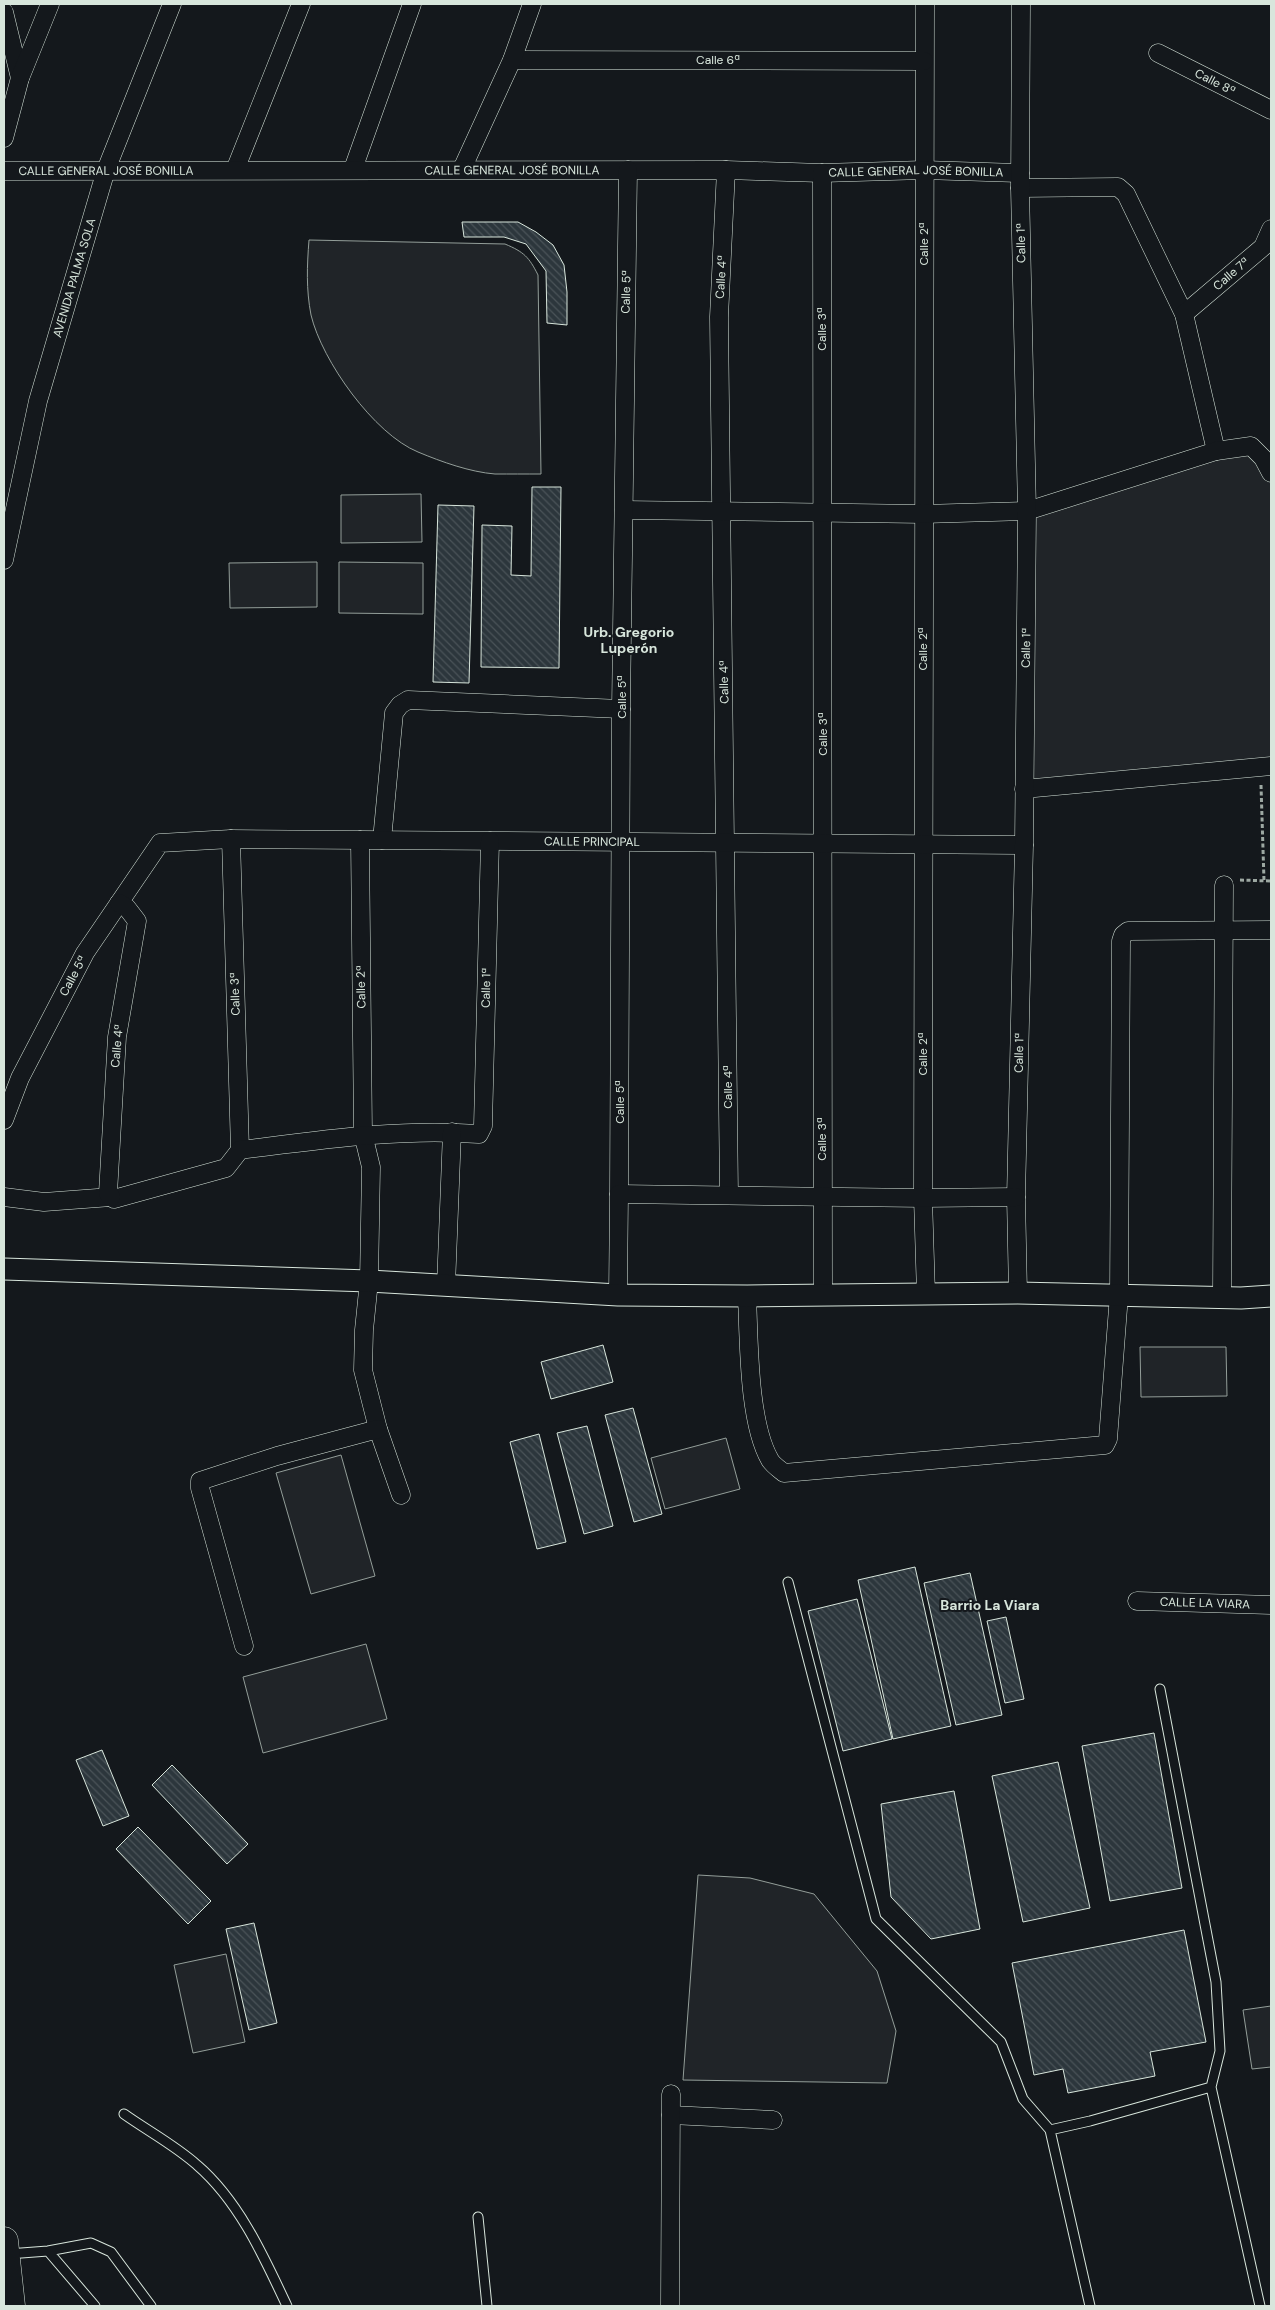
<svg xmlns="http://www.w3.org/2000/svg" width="1275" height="2310" viewBox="0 0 1275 2310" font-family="'DM Sans',sans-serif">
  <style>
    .garden { fill: #202428; stroke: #939e99 }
    .building { fill: url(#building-back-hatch); stroke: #d8e6dc }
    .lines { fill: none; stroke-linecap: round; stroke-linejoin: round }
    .service-casing { stroke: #d8e6dc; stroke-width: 11 }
    .minor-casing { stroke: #d8e6dc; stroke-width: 19 }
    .tertiary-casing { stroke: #d8e6dc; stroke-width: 23 }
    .primary-casing { stroke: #d8e6dc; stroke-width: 29 }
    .path { stroke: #9da8a2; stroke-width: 3; stroke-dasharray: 4 2.5; stroke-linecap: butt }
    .service { stroke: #14181c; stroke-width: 9 }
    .minor { stroke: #14181c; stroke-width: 18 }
    .tertiary { stroke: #14181c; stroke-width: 21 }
    .primary { stroke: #14181c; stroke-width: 28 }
    .labels { text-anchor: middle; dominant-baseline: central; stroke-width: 4; stroke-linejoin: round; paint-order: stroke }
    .street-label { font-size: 12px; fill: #d8e6dc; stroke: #14181c }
    .neighbourhood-label { font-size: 14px; font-weight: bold; fill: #d8e6dc; stroke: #14181c }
  </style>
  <defs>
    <pattern id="building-back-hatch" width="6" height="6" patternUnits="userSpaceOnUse" patternTransform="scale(1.25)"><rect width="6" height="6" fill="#2c363c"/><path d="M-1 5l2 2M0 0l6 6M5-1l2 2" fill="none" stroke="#4a5358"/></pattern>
  </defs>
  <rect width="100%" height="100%" fill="#14181c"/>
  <!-- garden -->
  <path class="garden" d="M 309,240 L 505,244 C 524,252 529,257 538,275 L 541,474 C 525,474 510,474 495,474 C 470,472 442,462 418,452 C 374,434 322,361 311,315 C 306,289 307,266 309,240 Z
    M 1236,446 L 1271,473 L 1271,766 L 1024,789 L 1027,511 Z
    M 421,494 L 422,542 L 341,543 L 341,495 Z
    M 317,562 L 317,607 L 230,608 L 229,563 Z
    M 339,562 L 423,563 L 423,614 L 339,613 Z
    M 1140,1347 L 1226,1347 L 1227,1396 L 1141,1397 Z
    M 726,1438 L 740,1489 L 665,1509 L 651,1458 Z
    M 341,1455 L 375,1576 L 311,1594 L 276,1473 Z
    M 366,1644 L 387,1719 L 263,1753 L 243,1677 Z
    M 698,1875 L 750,1878 L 814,1894 L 877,1971 L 896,2031 L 887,2083 L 683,2080 Z
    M 226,1954 L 245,2042 L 193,2053 L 174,1965 Z
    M 1271,2006 L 1271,2067 L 1252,2069 L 1243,2010 Z"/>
  <!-- building -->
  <path class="building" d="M 462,222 L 518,222 L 536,232 L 553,245 L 564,265 L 567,292 L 567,325 L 547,323 L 546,271 L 526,244 L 504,237 L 464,237 Z
    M 532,487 L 561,487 L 559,668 L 481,667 L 482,525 L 512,526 L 511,575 L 531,576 Z
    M 438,505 L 474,506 L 469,683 L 433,682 Z
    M 603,1345 L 613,1382 L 551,1399 L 541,1362 Z
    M 633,1408 L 662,1514 L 634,1522 L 605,1415 Z
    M 587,1426 L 613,1526 L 584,1534 L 557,1433 Z
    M 539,1434 L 566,1542 L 537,1549 L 510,1442 Z
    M 915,1567 L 951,1726 L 893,1739 L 858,1580 Z
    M 970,1573 L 1002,1715 L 956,1725 L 924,1583 Z
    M 857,1599 L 892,1739 L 843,1751 L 808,1611 Z
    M 1006,1617 L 1024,1699 L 1005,1703 L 987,1621 Z
    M 1154,1733 L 1182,1888 L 1110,1901 L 1082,1746 Z
    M 102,1750 L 129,1816 L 103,1826 L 76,1760 Z
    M 1058,1762 L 1090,1908 L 1023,1922 L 992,1776 Z
    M 172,1765 L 248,1844 L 227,1864 L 152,1785 Z
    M 954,1791 L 980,1929 L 931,1939 L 891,1897 L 881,1804 Z
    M 138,1827 L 211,1901 L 188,1924 L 116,1849 Z
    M 254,1923 L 277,2023 L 249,2030 L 226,1929 Z
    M 1184,1930 L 1206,2042 L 1150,2052 L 1155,2076 L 1068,2093 L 1063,2069 L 1034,2075 L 1012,1963 Z"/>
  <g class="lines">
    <defs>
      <path id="service" d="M 788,1582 L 876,1919 L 1001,2042 L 1023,2099 L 1050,2130 L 1090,2121 L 1211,2087
        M 1160,1689 L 1216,1982 L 1220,2051 L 1211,2087 L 1260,2306
        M 124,2114 C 148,2131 176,2146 197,2165 C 239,2201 264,2257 287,2306
        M 1050,2130 L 1090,2306
        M 478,2217 L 487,2306
        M 48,2251 L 95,2306
        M 8,2254 L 48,2251 L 91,2243 L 111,2252 L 151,2306"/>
      <g id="minor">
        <path d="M 925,4 L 923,1198 L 926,1294"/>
        <path d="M 4,12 L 20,78"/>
        <path d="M 1158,53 L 1271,110"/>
        <path d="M 512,60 L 924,61"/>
        <path d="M 4,138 L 20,78 L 50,4"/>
        <path d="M 353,169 L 412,4"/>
        <path d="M 462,169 L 512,60 L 532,4"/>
        <path d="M 235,170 L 301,4"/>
        <path d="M 726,170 L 719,317 L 729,1195"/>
        <path id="s1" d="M 4,171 L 726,170 L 822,173 L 924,170 L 1020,173"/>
        <path d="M 822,173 L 823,1295"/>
        <path d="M 1020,188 L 1118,187 L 1126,194 L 1184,314 L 1216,451"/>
        <path d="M 1184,314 L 1263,247 L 1271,229"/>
        <path d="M 624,510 L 923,514 L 1027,511 L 1216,451 L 1251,446 L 1263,458 L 1271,473"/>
        <path id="s2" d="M 4,560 L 38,401 L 106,170 L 172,4"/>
        <path d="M 1024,789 L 1271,766"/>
        <path d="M 231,839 L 240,1150"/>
        <path d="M 360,840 L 363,1134 L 371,1167 L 369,1281 L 364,1330 L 363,1370 L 378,1429 L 401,1495"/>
        <path d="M 382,840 L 394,713 L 400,705 L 408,700 L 621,709"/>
        <path id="s3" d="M 4,1120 L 20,1078 L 85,953 L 160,843 L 231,839 L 1024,845"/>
        <path d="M 619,1194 L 621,709 L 628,170"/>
        <path d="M 4,1197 L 44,1202 L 111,1197 L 114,1199 L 226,1168 L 240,1150 C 320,1140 399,1128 479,1134 L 483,1126 L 490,841"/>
        <path d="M 111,1197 L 108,1193 L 117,1037 L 137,921 L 127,908 L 119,903"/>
        <path d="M 446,1286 L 452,1132"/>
        <path d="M 1018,1293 L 1016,1197 L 1024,845 L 1027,511 L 1020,188 L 1021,4"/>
        <path d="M 618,1295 L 619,1194 L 923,1198 L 1016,1197"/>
        <path d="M 747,1296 C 749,1340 748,1422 770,1460 C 773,1465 779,1469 784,1473 L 1105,1445 L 1108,1439 L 1119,1295 L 1121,941 L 1123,935 L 1128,931 L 1271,930"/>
        <path d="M 1222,1297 L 1224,885"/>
        <path id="s4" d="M 1137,1601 L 1271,1605"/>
        <path d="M 244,1646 L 200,1488 L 200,1481 L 277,1456 L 378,1429"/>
        <path d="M 671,2115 L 773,2120"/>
        <path d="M 670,2306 L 671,2094"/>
      </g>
      <path id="tertiary" d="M 4,1269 L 369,1281 L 618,1295 L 747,1296 L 1018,1293 L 1241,1298 L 1271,1296"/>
      <path id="primary" d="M 4,2241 L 11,2306"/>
    </defs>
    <!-- service casing -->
    <use href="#service" class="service-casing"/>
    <!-- minor casing -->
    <use href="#minor" class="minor-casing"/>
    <!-- tertiary casing -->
    <use href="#tertiary" class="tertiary-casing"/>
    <!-- primary casing -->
    <use href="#primary" class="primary-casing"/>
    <!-- path -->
    <path class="path" d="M 1261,785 L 1264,881
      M 1240,880 L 1271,881"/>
    <!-- service -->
    <use href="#service" class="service"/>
    <!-- minor -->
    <use href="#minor" class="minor"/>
    <!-- tertiary -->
    <use href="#tertiary" class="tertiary"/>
    <!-- primary -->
    <use href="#primary" class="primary"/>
  </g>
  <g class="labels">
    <!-- street labels -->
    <g class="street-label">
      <text x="718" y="60">Calle 6ª</text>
      <text transform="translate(1215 82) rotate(27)">Calle 8ª</text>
      <text stroke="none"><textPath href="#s1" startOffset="508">CALLE GENERAL JOSÉ BONILLA</textPath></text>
      <text stroke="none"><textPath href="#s1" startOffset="102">CALLE GENERAL JOSÉ BONILLA</textPath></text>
      <text stroke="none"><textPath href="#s1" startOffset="912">CALLE GENERAL JOSÉ BONILLA</textPath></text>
      <text transform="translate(1021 243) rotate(-91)">Calle 1ª</text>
      <text transform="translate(924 244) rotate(-90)">Calle 2ª</text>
      <text transform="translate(1231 274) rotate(-41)">Calle 7ª</text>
      <text transform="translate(721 277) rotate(-87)">Calle 4ª</text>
      <text stroke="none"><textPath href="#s2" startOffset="291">AVENIDA PALMA SOLA</textPath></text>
      <text transform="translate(626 292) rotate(-89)">Calle 5ª</text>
      <text transform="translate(822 329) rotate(-90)">Calle 3ª</text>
      <text transform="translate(1026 648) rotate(-89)">Calle 1ª</text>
      <text transform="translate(923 649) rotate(-90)">Calle 2ª</text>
      <text transform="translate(724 682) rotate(-91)">Calle 4ª</text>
      <text transform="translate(622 697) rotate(-90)">Calle 5ª</text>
      <text transform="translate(823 734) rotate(-90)">Calle 3ª</text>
      <text stroke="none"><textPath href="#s3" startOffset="751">CALLE PRINCIPAL</textPath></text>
      <text transform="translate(73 976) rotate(-62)">Calle 5ª</text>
      <text transform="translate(361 987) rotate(-91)">Calle 2ª</text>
      <text transform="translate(486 988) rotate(-89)">Calle 1ª</text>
      <text transform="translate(235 994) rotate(-92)">Calle 3ª</text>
      <text transform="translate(117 1046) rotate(-85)">Calle 4ª</text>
      <text transform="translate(1019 1053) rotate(-89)">Calle 1ª</text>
      <text transform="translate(923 1054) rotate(-90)">Calle 2ª</text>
      <text transform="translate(728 1087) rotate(-90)">Calle 4ª</text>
      <text transform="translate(620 1102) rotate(-90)">Calle 5ª</text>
      <text transform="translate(822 1139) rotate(-90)">Calle 3ª</text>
      <text stroke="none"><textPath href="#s4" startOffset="68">CALLE LA VIARA</textPath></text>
    </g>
    <!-- neighbourhood labels -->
    <g class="neighbourhood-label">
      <text x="629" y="632">Urb. Gregorio<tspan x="629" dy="16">Luperón</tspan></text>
      <text x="990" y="1605">Barrio La Viara</text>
    </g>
  </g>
  <!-- border -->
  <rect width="1275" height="2310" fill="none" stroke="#d8e6dc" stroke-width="10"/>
</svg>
